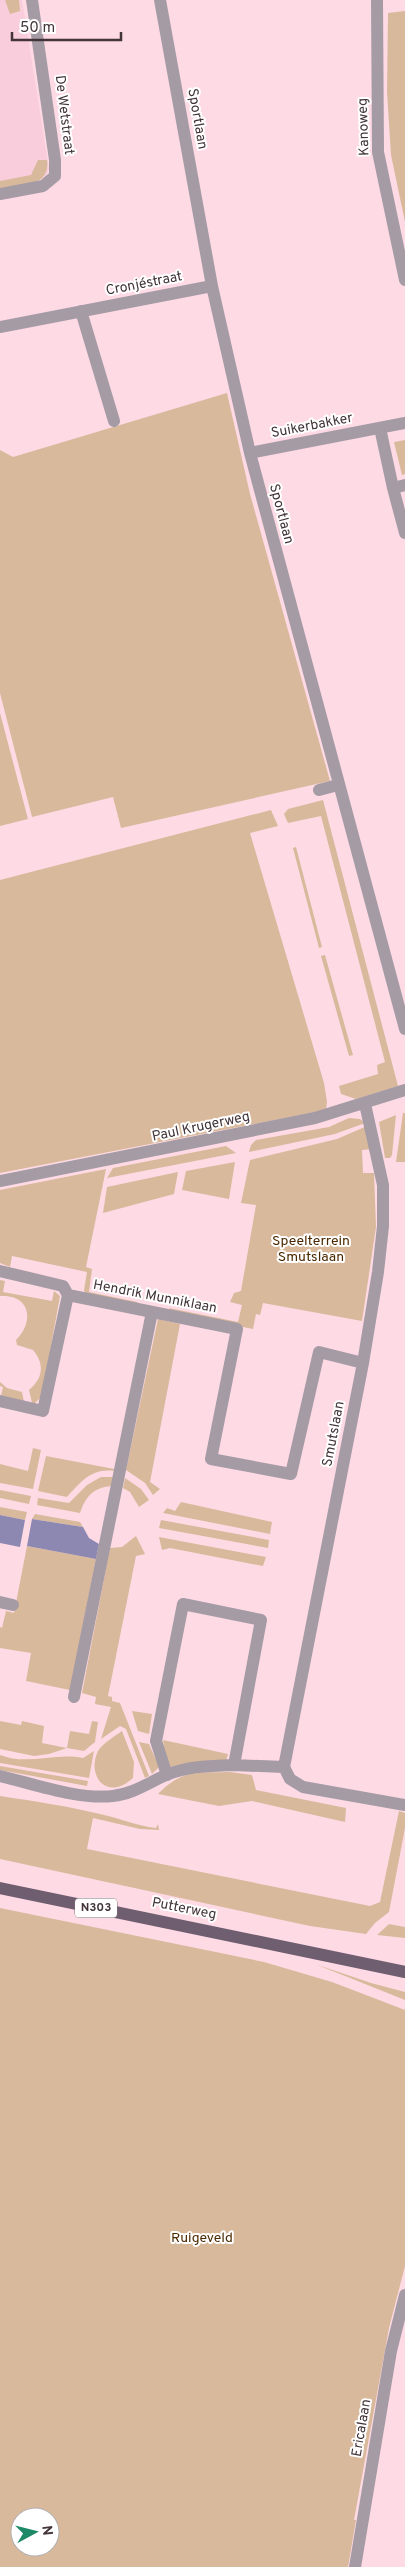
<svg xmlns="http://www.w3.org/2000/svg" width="405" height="2567" viewBox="0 0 405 2567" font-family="Overpass,sans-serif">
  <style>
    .built { fill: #f9cddb }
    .green { fill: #d9b99b; fill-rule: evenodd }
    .water { fill: #8d88b2 }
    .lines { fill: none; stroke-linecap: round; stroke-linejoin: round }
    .minor { stroke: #a59ba5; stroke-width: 12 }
    .major { stroke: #6f5d70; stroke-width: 12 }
    .labels { text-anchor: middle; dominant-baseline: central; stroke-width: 4; stroke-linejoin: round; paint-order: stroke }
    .shield { fill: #fff; stroke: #7b7174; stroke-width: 1 }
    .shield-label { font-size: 12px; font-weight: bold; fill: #423438 }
    .street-label { font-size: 14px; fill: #423438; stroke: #fff }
    .park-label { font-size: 14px; fill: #4b2900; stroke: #fff }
  </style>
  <rect width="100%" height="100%" fill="#fedae5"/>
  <!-- built -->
  <path class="built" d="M 0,0 L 22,0 L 49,169 L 45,178 L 0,190 Z"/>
  <!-- green -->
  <path class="green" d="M 5,0 L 19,0 L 20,11 L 10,14 Z
    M 405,11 L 405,222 L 391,155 L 387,92 L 388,13 Z
    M 38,160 L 47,160 C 51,187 20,186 0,190 L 0,181 L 31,175 Z
    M 227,393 L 250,494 L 330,781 L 121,828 L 113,797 L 32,817 L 0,693 L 0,450 L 13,457 Z
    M 405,440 L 405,474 L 402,475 L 394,442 Z
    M 0,713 L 28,819 L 0,826 Z
    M 323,800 L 398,1086 L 356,1099 L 341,1094 L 339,1086 L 378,1074 L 377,1065 L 385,1062 L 321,816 L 288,823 L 284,814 L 288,809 Z
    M 271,810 L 278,826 L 250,833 L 324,1083 L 327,1102 L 326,1110 L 0,1173 L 0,880 Z
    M 296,847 L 322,947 L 319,948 L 293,848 Z
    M 325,955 L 353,1055 L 349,1056 L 321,956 Z
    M 403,1113 L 405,1113 L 405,1162 L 396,1162 Z
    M 396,1115 L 392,1155 L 390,1158 L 385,1158 L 379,1122 Z
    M 349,1118 L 360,1119 L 365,1123 L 335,1134 L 249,1152 L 251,1145 L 256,1140 L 329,1127 Z
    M 367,1126 L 372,1149 L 362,1150 L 363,1173 L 374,1173 L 376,1227 L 362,1321 L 263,1303 L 260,1315 L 256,1314 L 253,1329 L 173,1313 L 169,1308 L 238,1322 L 242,1305 L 230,1302 L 234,1293 L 241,1291 L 256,1205 L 241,1203 L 250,1160 L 337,1139 Z
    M 226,1146 L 236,1153 L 107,1178 L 113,1168 Z
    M 235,1162 L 229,1199 L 182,1190 L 186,1171 Z
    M 106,1169 L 86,1267 L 92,1269 L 89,1292 L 137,1302 L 138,1305 L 86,1296 L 84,1290 L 87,1272 L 12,1256 L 10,1267 L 0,1263 L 0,1190 Z
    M 178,1172 L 174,1194 L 103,1213 L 107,1187 Z
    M 0,1280 L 5,1281 L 3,1292 L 52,1301 L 54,1291 L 60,1296 L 42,1396 L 35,1403 L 32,1403 L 29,1390 C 43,1378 45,1364 33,1350 L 17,1345 L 16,1340 C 35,1321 30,1294 0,1296 Z
    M 158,1319 L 180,1324 L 150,1482 L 160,1489 L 153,1495 L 145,1483 L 126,1470 Z
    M 0,1382 L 7,1388 L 22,1392 L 24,1402 L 1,1396 L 3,1387 L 0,1386 Z
    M 33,1448 L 41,1450 L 33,1489 L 0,1483 L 0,1464 L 28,1471 Z
    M 46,1456 L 114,1469 L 114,1471 C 91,1468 81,1482 67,1497 L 38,1491 Z
    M 101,1477 L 114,1477 L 111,1486 C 93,1488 86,1496 80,1513 L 37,1505 L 38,1498 L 69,1503 L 87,1485 Z
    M 125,1478 L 141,1489 L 149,1500 L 139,1507 L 130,1492 L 123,1488 Z
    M 0,1490 L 31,1496 L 29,1504 L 0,1498 Z
    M 181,1502 L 272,1522 L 270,1534 L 163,1513 L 167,1508 L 175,1511 Z
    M 0,1507 L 27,1512 L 25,1520 L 0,1515 Z
    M 35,1514 L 80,1522 L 83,1527 L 32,1519 Z
    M 161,1520 L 269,1540 L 268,1548 L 159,1528 Z
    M 136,1536 L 145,1554 L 136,1556 L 108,1696 L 112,1697 L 112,1701 L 120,1703 L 149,1776 L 145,1778 L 126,1729 L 120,1726 L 101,1739 L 111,1707 L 95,1704 L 96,1697 L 82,1693 L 110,1548 L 122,1547 Z
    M 159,1537 L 266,1557 L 263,1566 L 170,1548 L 162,1550 Z
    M 27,1546 L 96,1559 L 70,1690 L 26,1681 L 31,1653 L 0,1648 L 0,1627 L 2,1628 L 6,1611 L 14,1613 Z
    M 132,1711 L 152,1714 L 149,1734 L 138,1731 Z
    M 0,1721 L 21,1725 L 22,1721 L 44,1726 L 42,1743 L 67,1748 L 70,1731 L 89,1734 L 92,1721 L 98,1722 L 95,1742 L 84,1751 L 67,1748 L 49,1754 L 34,1756 L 0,1749 Z
    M 122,1731 L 134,1762 L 133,1778 C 107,1802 86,1776 98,1751 C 103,1743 115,1736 122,1731 Z
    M 163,1740 L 228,1754 L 226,1761 L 171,1767 L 165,1755 Z
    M 139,1742 L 149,1744 L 159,1767 L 152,1774 Z
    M 94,1751 L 89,1778 L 0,1763 L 0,1755 C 28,1766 55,1752 83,1758 Z
    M 0,1766 L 88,1781 L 87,1786 L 0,1770 Z
    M 230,1772 L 252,1775 L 256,1790 L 346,1808 L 345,1822 L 252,1801 L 219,1806 L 158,1794 C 182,1769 198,1773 230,1772 Z
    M 0,1796 C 33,1801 67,1806 100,1814 C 119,1818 137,1826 156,1828 L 158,1824 L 159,1830 L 140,1829 L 93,1818 L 87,1849 L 370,1906 L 380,1902 L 399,1811 L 405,1813 L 405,1828 L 389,1912 L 375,1923 L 366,1934 L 310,1926 L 0,1859 Z
    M 0,1908 L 264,1962 L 332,1982 L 405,2010 L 405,2266 L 389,2328 L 354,2520 L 356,2520 L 348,2567 L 0,2567 ZM 20,2517 L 50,2517 L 50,2547 L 20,2547 Z
    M 389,1924 L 405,1927 L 405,1938 L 377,1935 Z
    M 315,1964 L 371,1983 L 405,1992 L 405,2000 Z"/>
  <!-- water -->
  <path class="water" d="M 0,1515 L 25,1520 L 20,1547 L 0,1543 Z
    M 32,1519 L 83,1527 L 89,1538 L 99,1544 L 96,1559 L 27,1546 Z"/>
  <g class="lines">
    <!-- minor -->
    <path class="minor" d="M 160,0 L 212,286 L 250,453 L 405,1029
      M 377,0 L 378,152 L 405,280
      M 0,194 L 43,186 L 55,176 L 55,160 L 32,0
      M 81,311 L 114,421
      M 0,327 L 212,286
      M 380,428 L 393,488 L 405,485
      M 250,453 L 405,423
      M 393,488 L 405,533
      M 319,790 L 338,785
      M 365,1104 L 383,1185 L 383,1226 L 378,1272 L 363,1363 L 284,1767 L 290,1779 L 303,1787 L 405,1805
      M 0,1181 L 315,1118 L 405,1090
      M 0,1271 L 63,1286 L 68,1295 L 237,1329 L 211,1459 L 291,1474 L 319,1352 L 363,1363
      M 0,1401 L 43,1411 L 68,1295
      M 0,1602 L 13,1605
      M 74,1697 L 152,1312
      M 167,1775 L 156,1741 L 183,1604 L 261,1620 L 234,1765 L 284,1767
      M 0,1776 C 34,1784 79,1800 113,1796 C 133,1794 148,1783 166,1775 C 188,1766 211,1766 234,1765
      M 355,2567 L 391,2351 L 405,2295"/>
    <!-- major -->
    <path class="major" d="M 0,1888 L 405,1972"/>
  </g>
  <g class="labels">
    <!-- shield labels -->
    <rect class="shield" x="75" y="1898.5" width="42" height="19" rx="4"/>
    <g class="shield-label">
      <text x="96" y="1908">N303</text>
    </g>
    <!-- street labels -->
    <g class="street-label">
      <text transform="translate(64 115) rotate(83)">De Wetstraat</text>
      <text transform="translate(197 119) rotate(80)">Sportlaan</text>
      <text transform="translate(364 127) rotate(-92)">Kanoweg</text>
      <text transform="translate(144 284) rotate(-11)">Cronjéstraat</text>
      <text transform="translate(312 426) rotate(-11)">Suikerbakker</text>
      <text transform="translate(281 514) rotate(75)">Sportlaan</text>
      <text transform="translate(201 1127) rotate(-12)">Paul Krugerweg</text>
      <text transform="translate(155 1297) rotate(11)">Hendrik Munniklaan</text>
      <text transform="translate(334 1434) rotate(-79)">Smutslaan</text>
      <text transform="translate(184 1909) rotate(11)">Putterweg</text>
      <text transform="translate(362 2428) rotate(-80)">Ericalaan</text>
    </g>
    <!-- park labels -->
    <g class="park-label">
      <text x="311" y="1241">Speelterrein<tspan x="311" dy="16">Smutslaan</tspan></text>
      <text x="202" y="2238">Ruigeveld</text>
    </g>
  </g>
  <!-- north arrow -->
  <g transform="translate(35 2532) rotate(83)"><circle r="24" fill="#ffffff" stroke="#b3aeaf"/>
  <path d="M0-4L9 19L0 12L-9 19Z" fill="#1d8967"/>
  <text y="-8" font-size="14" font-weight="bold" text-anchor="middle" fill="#423438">N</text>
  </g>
  <!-- scale -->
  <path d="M12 32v8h109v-8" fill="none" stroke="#423438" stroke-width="2.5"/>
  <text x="20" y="32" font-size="15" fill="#423438" stroke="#ffffff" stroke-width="4" paint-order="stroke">50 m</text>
</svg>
